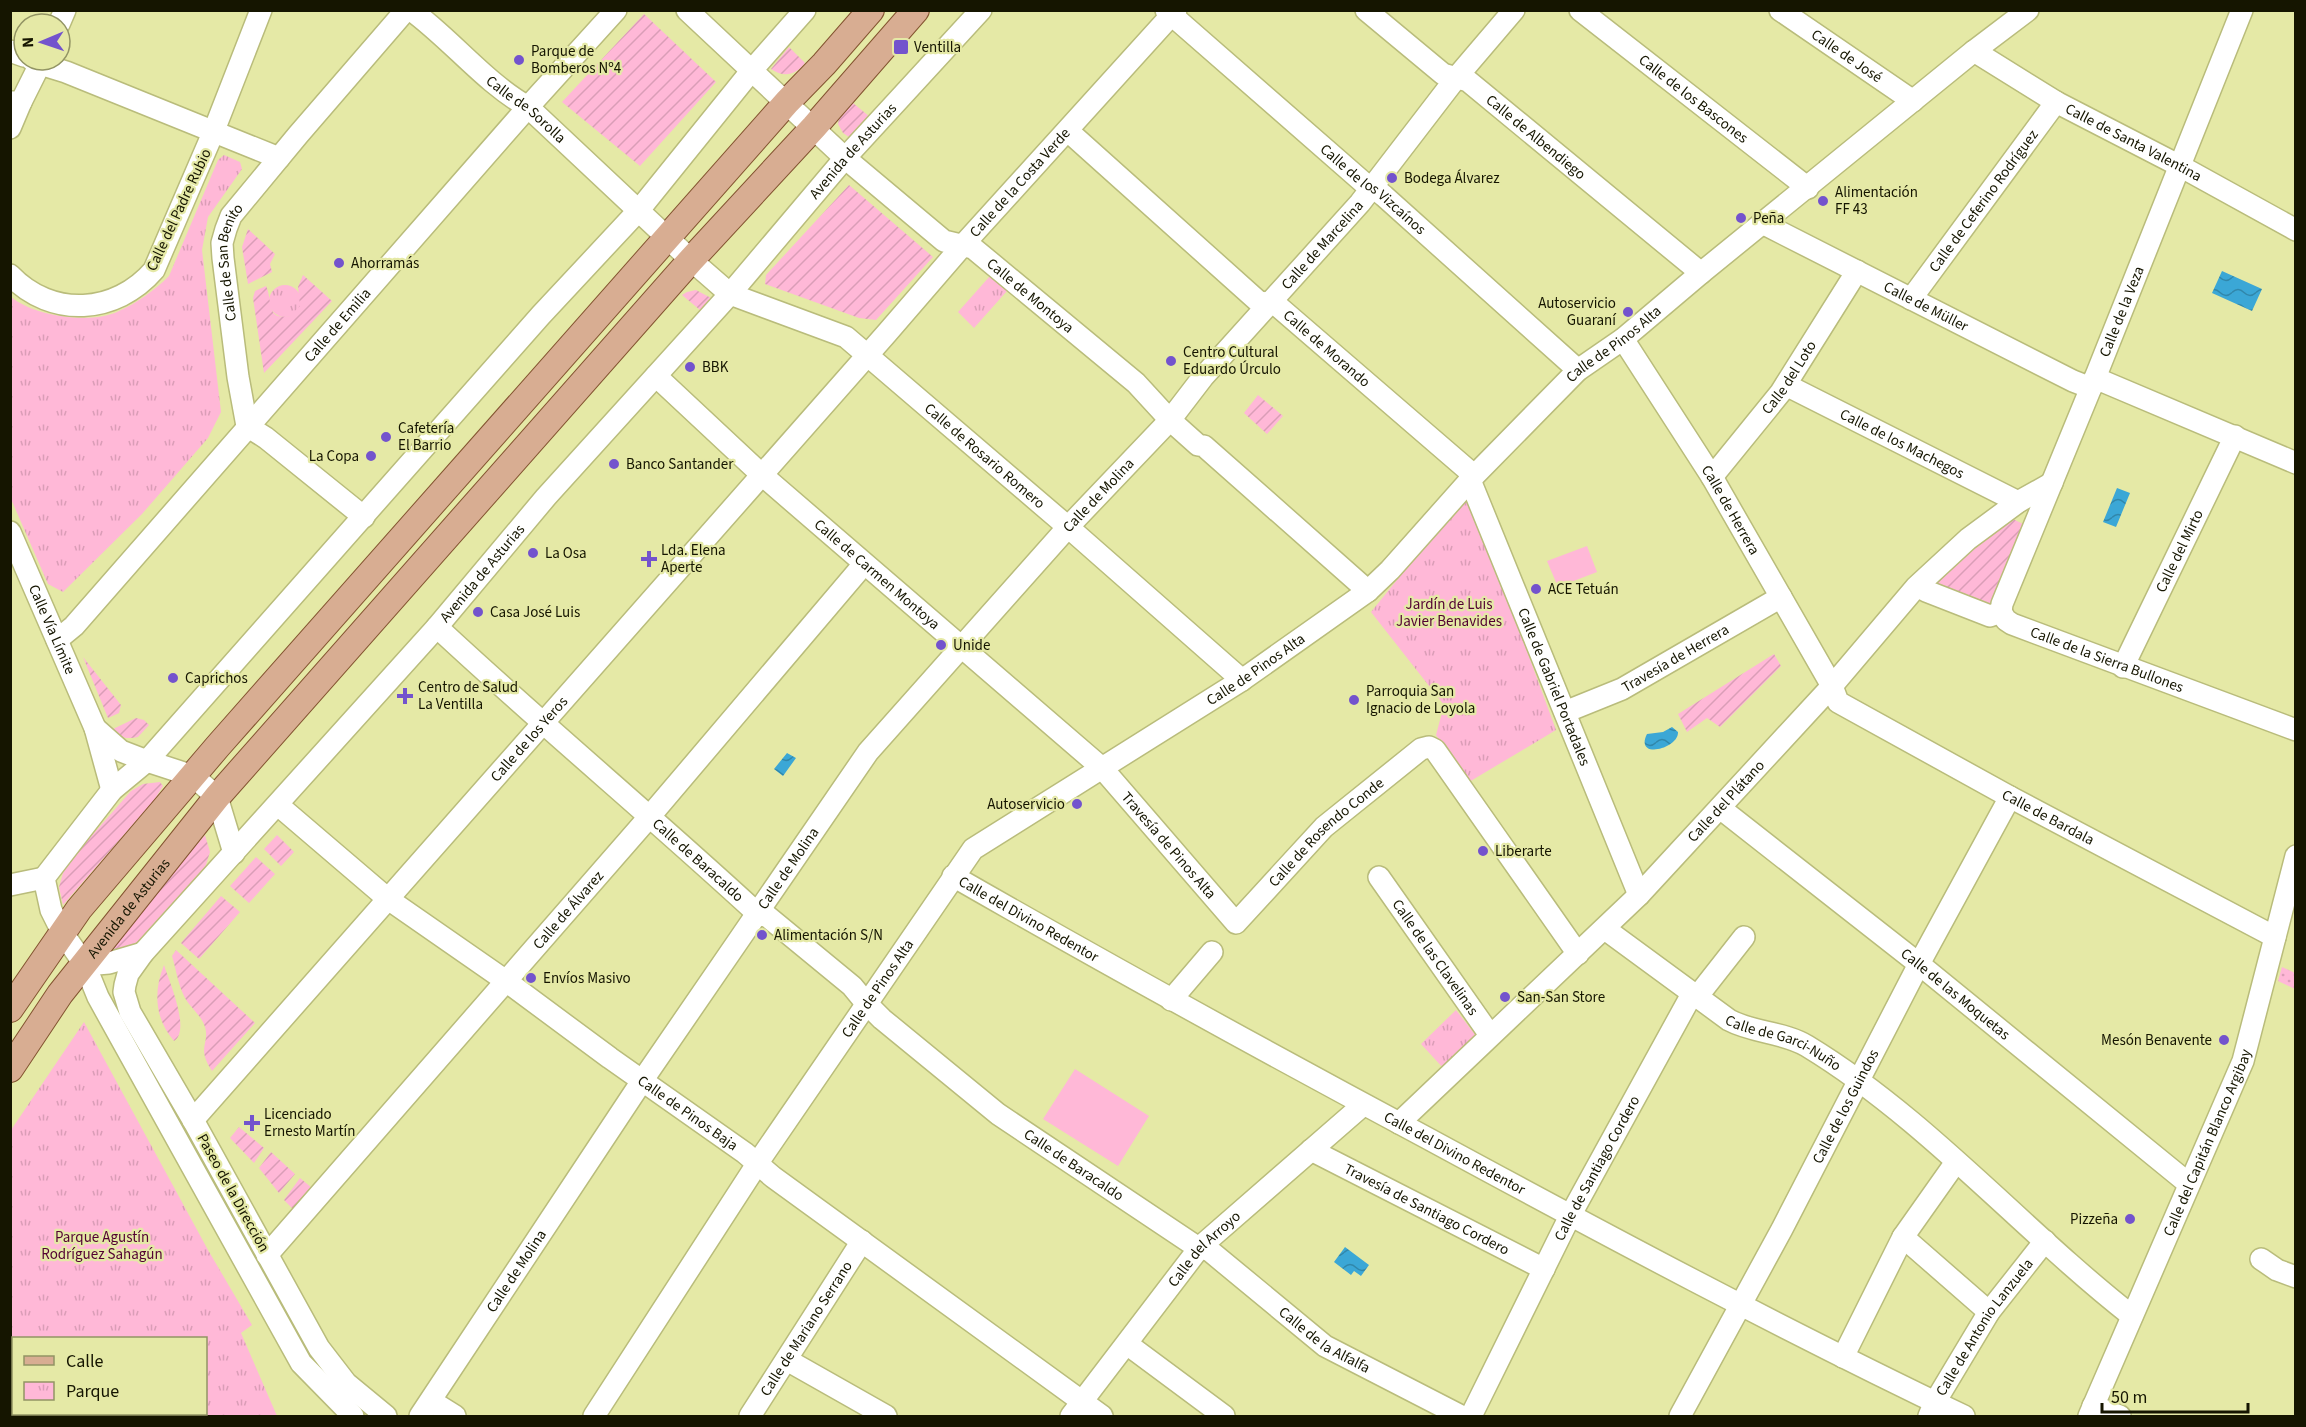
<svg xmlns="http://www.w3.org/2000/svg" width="2306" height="1427" viewBox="0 0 2306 1427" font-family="'Source Sans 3',sans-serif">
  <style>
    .grass { fill: url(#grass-dots) }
    .park { fill: url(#park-tufts); fill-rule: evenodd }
    .garden { fill: url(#garden-furrows) }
    .pitch { fill: #ffb8d7 }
    .water { fill: url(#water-waves) }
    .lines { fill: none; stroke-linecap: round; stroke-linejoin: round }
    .minor-casing { stroke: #b9bc7b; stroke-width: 24 }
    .major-casing { stroke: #835430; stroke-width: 28 }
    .minor { stroke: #fff; stroke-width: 21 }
    .major { stroke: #d8ad92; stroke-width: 26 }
    .poi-dot { fill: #7353cd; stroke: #e5e9a6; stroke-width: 2 }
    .labels { text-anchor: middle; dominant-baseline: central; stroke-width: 4.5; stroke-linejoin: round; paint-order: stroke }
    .poi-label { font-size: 15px; fill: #151500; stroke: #e5e9a6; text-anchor: start }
    .street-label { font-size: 15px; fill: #151500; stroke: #e5e9a6 }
    .park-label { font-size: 15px; fill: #520132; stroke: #e5e9a6 }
  </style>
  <defs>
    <pattern id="grass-dots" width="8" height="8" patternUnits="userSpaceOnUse" patternTransform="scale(1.5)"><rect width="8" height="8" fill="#ffb8d7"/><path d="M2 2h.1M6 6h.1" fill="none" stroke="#da9db7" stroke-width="1.8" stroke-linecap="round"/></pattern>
    <pattern id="park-tufts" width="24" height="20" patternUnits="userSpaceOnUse" patternTransform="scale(1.5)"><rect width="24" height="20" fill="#ffb8d7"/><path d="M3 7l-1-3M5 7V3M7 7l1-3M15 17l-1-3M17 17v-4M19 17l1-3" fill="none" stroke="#da9db7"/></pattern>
    <pattern id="garden-furrows" width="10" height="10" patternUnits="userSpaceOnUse" patternTransform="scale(1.5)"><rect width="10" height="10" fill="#ffb8d7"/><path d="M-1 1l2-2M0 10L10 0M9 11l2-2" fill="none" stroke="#da9db7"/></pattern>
    <pattern id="water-waves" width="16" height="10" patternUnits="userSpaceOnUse" patternTransform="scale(1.5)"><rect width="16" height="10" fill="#3ba7d6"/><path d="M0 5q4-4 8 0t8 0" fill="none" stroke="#3087ab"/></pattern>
  </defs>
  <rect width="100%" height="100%" fill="#e5e9a6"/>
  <!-- grass -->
  <path class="grass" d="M 2282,967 L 2295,973 L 2295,989 L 2278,981 Z"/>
  <!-- park -->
  <path class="park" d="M 224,155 L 240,162 L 242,169 L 208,217 L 202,250 L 221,412 L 208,438 L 142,514 L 63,592 L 48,584 L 11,499 L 11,297 C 34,316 91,325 119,311 C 137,303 155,290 169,276 L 218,160 Z
    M 990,276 L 1007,291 L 974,328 L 958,312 Z
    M269 301a16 16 0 1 1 32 0a16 16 0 1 1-32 0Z
    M 1465,496 L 1470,496 L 1556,730 L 1469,782 L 1436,735 L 1444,705 L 1371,612 Z
    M 1456,1010 L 1477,1037 L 1444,1069 L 1421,1044 Z
    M 84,1022 L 208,1250 L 252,1325 L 241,1333 L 277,1416 L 11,1416 L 11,1130 ZM 14,1338 L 206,1338 L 206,1414 L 14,1414 Z"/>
  <!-- garden -->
  <path class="garden" d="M 644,14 L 716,82 L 640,166 L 562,102 Z
    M 789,47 L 805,63 C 796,75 784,78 771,69 Z
    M 853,103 L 870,117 L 852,139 L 843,133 L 838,124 L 839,119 Z
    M 849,185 L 933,257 L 876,320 L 859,318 L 765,284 L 766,275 Z
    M 248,229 L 275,254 L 270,264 L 272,272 L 248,284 L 242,247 Z
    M 303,275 L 332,301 L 264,373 L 253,298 L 255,291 L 266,286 C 273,300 265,321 290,316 L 300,306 L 298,287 Z
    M 696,290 L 711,298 L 700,310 L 682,295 L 687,292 Z
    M 1258,395 L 1283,416 L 1267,434 L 1244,413 Z
    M 2009,517 L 2023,524 L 1990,606 L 1929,584 Z
    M 1774,654 L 1781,666 L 1720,727 L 1707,718 L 1687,732 L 1678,714 Z
    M 83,657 L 121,705 L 119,713 L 108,718 Z
    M 136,718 L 144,720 L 149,725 L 138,737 C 127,739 120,739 113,729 Z
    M 160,782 L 163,786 L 155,799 L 63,905 L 59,887 L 65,866 L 131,791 L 143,784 Z
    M 205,835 L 210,852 L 205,868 L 139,941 L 125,950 L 107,948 Z
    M 277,835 L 294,852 L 281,866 L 264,849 Z
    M 256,857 L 275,874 L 249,903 L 230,886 Z
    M 221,896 L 240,912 L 199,959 L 181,943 Z
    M 176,950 L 255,1023 L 212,1071 C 196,1047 210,1044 205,1027 C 201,1014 189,1007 184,996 C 178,984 176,969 172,956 Z
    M 164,965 C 169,981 191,1030 174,1041 C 155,1019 153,992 164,965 Z
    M 239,1127 L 264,1148 L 254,1163 L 230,1138 Z
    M 271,1152 L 295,1174 L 279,1193 L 259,1168 Z
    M 300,1178 L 312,1188 L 294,1210 L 284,1200 Z"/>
  <!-- pitch -->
  <path class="pitch" d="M 1587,546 L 1597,572 L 1558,587 L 1547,561 Z
    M 1075,1069 L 1149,1116 L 1118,1166 L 1043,1119 Z"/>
  <!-- water -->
  <path class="water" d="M 2222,271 L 2262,289 L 2252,311 L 2212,293 Z
    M 2117,488 L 2130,493 L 2116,527 L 2103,522 Z
    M 1672,727 L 1678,732 C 1679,749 1634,760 1647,734 L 1663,732 Z
    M 787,753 L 796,758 L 783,776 L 774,769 Z
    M 1345,1247 L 1369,1265 L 1361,1276 L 1354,1271 L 1351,1275 L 1334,1262 Z"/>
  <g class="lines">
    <defs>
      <g id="minor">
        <path id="s1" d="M 411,10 C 452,40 484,82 528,107 L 691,260 L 730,294 L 846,337 L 1068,527 L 1242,680"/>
        <path id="s2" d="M 687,10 L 845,158 L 944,241 L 973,248 L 1136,383 L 1170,420 L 1198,445 L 1204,446 L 1368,591"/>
        <path id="s3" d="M 1166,10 L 1364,183 L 1373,187 L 1384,196 L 1578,370"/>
        <path id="s4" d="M 1366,10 L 1443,74 L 1468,81 L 1701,273"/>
        <path id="s5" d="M 1580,10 L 1808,188"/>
        <path id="s6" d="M 1780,10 L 1913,101"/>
        <path d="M 59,24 L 65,10"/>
        <path d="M 10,51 L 24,56"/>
        <path id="s7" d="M 1974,51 L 2056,102 L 2180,166 L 2296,230"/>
        <path d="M 40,64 L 66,72 L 279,158"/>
        <path d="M 10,102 L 21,102 L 40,64 L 32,60"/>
        <path d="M 10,128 L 21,102"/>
        <path id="s8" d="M 1068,131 L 1260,303 L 1273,302 L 1469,471 L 1470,480 L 1639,895"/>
        <path id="s9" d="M 1762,223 L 2073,381 L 2091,388"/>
        <path d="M 10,275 C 52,319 116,314 154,270 L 213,133 L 261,10"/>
        <path id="s10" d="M 1911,299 L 2056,102"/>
        <path id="s11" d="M 1623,339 L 1712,477 L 1832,686 L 1838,702 L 2010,797 L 2275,937"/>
        <path id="s12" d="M 656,376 L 762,475 L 1102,768 L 1236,923 L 1324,827 L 1421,749 L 1429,747 L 1435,750 L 1578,954"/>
        <path d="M 2095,378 L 2296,463"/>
        <path id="s13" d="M 1786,385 L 2018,502"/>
        <path id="s14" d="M 1712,477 L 1781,392 L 1857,271"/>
        <path id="s15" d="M 364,517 L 266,438 L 247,426 L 238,377 L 223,258 L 222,243 L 226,229 L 231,216 L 298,135 L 406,10"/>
        <path id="s16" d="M 10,532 L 95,728 L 112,790"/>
        <path d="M 1926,591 L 1990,616 L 2001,612"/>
        <path id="s17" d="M 2001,612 L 2002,604 L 2097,373 L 2242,10"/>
        <path id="s18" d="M 2001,612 L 2006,620 L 2012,624 L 2296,730"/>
        <path id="s19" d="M 437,627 C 542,725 653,817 759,915 L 767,916 L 852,986 L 866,1003 L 882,1019 L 998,1114 L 1194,1245 L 1210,1251 L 1325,1346 L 1461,1416"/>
        <path id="s20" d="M 57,640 L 74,626 L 528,107 L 616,10"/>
        <path id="s21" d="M 2123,667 L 2235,436"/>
        <path id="s22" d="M 1565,712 L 1622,689 L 1781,597"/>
        <path d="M 95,728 L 121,751 L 147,761 L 193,776 L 217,797 L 234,853"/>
        <path id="s23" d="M 278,805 L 388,899 L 506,981 L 610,1058 L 745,1153 L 773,1177 L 1102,1416"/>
        <path id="s24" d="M 1720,808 L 1919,964 L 2189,1184"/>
        <path id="s25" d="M 953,876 C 1110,966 1268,1053 1427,1138 C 1604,1234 1782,1329 1964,1416"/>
        <path id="s26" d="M 1379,877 L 1490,1035"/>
        <path d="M 10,885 L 44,878"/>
        <path id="s27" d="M 1605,929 L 1729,1020 C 1753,1033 1784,1032 1807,1046 C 1927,1119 2021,1229 2132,1316"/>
        <path d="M 85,965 L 109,963 L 143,953"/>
        <path d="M 1692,994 L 1700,993 L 1744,937"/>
        <path d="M 1171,1000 L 1212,952"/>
        <path id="s28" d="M 193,1120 L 887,333 L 963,245 L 1176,10"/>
        <path id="s29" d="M 1399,1123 L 1639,895 L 1832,686 L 1916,587 L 1968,539 L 2018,502 L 2052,483"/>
        <path id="s30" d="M 1311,1150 L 1544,1269"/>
        <path d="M 1903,1237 L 1989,1312"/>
        <path id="s31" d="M 267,1255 L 650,816 L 864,564"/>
        <path d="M 2261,1259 L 2277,1270 L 2296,1277"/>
        <path d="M 1127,1344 L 1224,1416"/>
        <path d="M 1843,1357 L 1903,1237 L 1956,1162"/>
        <path d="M 787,1360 L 886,1416"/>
        <path d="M 431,1401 L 455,1416"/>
        <path d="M 2093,1406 L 2120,1416"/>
        <path d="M 353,1416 L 301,1363 L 98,997 L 85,965 L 62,932 L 51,910 L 44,878 L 112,790 L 147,761 L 541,315 L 639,210 L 752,70 L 805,10"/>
        <path id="s32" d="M 386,1416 L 346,1383 L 319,1348 L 193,1120 L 130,1012 L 124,992 L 125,985 L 128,974 L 143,953 L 437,627 L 546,497 L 730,294 L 845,158 L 981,10"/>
        <path id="s33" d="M 420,1416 L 642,1081 L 868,752 L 1068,527 L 1170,420 L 1203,377 L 1360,203 L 1456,78 L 1514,10"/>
        <path id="s34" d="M 594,1416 L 761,1158 L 973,849 L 1242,680 L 1368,591 L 1390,570 L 1470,480 L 1578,370 L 1623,339 L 1701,273 L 1974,51 L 2028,10"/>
        <path id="s35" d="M 750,1416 L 862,1241"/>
        <path id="s36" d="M 1071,1416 L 1200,1247 L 1363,1105"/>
        <path id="s37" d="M 1471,1416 L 1570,1216 L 1692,994"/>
        <path id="s38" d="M 1680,1416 L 1782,1229 L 1919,964 L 2010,797"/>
        <path id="s39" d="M 1929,1416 L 1935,1402 L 1989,1312 L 2045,1241"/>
        <path id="s40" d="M 2089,1416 L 2243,1061 L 2296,856"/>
      </g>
      <g id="major">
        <path d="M 10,1009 L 79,909 L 218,746 L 787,102 L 824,64 L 871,10"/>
        <path id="s41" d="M 10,1069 L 60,994 L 217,797 L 691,260 L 814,127 L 916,10"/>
      </g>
    </defs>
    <!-- minor casing -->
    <use href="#minor" class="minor-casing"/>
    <!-- major casing -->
    <use href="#major" class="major-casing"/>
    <!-- minor -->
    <use href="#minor" class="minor"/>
    <!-- major -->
    <use href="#major" class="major"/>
  </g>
  <!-- markers -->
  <g class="poi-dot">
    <rect x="893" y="39" width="16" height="16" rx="3"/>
    <circle cx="519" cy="60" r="6"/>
    <circle cx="1392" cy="178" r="6"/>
    <circle cx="1823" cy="201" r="6"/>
    <circle cx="1741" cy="218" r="6"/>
    <circle cx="339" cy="263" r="6"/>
    <circle cx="1628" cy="312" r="6"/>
    <circle cx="1171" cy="361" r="6"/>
    <circle cx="690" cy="367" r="6"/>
    <circle cx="386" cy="437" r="6"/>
    <circle cx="371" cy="456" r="6"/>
    <circle cx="614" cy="464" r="6"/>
    <circle cx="533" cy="553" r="6"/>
    <path d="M646 550h6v6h6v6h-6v6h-6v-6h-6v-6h6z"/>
    <circle cx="1536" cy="589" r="6"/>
    <circle cx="478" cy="612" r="6"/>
    <circle cx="941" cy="645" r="6"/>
    <circle cx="173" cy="678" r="6"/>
    <path d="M402 687h6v6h6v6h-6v6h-6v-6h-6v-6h6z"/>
    <circle cx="1354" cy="700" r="6"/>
    <circle cx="1077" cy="804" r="6"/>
    <circle cx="1483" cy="851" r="6"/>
    <circle cx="762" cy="935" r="6"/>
    <circle cx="531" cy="978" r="6"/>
    <circle cx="1505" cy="997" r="6"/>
    <circle cx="2224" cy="1040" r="6"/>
    <path d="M249 1114h6v6h6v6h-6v6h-6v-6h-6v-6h6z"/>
    <circle cx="2130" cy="1219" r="6"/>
  </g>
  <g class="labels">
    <!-- poi labels -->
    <g class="poi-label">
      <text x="914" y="47">Ventilla</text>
      <text x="531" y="51">Parque de<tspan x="531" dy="17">Bomberos Nº4</tspan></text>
      <text x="1404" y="178">Bodega Álvarez</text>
      <text x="1835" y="192">Alimentación<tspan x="1835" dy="17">FF 43</tspan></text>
      <text x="1753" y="218">Peña</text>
      <text x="351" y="263">Ahorramás</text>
      <text x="1616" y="303" text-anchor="end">Autoservicio<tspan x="1616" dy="17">Guaraní</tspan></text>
      <text x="1183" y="352">Centro Cultural<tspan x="1183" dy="17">Eduardo Úrculo</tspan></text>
      <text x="702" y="367">BBK</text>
      <text x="398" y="428">Cafetería<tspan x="398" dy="17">El Barrio</tspan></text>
      <text x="359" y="456" text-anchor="end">La Copa</text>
      <text x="626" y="464">Banco Santander</text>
      <text x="661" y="550">Lda. Elena<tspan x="661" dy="17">Aperte</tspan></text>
      <text x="545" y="553">La Osa</text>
      <text x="1548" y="589">ACE Tetuán</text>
      <text x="490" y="612">Casa José Luis</text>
      <text x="953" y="645">Unide</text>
      <text x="185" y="678">Caprichos</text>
      <text x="418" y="687">Centro de Salud<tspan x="418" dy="17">La Ventilla</tspan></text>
      <text x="1366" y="691">Parroquia San<tspan x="1366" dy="17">Ignacio de Loyola</tspan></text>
      <text x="1065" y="804" text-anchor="end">Autoservicio</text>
      <text x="1495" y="851">Liberarte</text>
      <text x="774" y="935">Alimentación S/N</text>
      <text x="543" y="978">Envíos Masivo</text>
      <text x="1517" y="997">San-San Store</text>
      <text x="2212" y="1040" text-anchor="end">Mesón Benavente</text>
      <text x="264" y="1114">Licenciado<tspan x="264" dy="17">Ernesto Martín</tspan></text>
      <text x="2118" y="1219" text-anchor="end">Pizzeña</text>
    </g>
    <!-- street labels -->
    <g class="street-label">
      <text stroke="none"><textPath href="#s6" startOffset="81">Calle de José</textPath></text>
      <text stroke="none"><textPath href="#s5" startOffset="144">Calle de los Bascones</textPath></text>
      <text stroke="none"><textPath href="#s1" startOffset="152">Calle de Sorolla</textPath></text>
      <text stroke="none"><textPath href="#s4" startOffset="214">Calle de Albendiego</textPath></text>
      <text stroke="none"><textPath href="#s7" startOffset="184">Calle de Santa Valentina</textPath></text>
      <text stroke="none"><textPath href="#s32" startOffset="1618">Avenida de Asturias</textPath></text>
      <text stroke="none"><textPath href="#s28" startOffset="1250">Calle de la Costa Verde</textPath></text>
      <text stroke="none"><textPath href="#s3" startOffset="274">Calle de los Vizcaínos</textPath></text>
      <text stroke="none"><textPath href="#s10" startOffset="122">Calle de Ceferino Rodríguez</textPath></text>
      <text transform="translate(179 210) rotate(-65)">Calle del Padre Rubio</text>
      <text stroke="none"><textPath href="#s33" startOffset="1482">Calle de Marcelina</textPath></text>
      <text stroke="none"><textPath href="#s15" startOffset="315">Calle de San Benito</textPath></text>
      <text stroke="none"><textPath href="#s2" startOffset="450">Calle de Montoya</textPath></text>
      <text stroke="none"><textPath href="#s9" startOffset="184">Calle de Müller</textPath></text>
      <text stroke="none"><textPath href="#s17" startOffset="324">Calle de la Veza</textPath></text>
      <text stroke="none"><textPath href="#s20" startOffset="422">Calle de Emilia</textPath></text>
      <text stroke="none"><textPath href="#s34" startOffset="1503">Calle de Pinos Alta</textPath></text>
      <text stroke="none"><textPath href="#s8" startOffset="342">Calle de Morando</textPath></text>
      <text stroke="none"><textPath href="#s14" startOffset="126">Calle del Loto</textPath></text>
      <text stroke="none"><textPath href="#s13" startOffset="130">Calle de los Machegos</textPath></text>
      <text stroke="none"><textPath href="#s1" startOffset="734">Calle de Rosario Romero</textPath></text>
      <text stroke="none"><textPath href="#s33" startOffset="1146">Calle de Molina</textPath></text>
      <text stroke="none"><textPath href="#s11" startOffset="202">Calle de Herrera</textPath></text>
      <text stroke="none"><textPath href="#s21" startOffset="129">Calle del Mirto</textPath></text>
      <text stroke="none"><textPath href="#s32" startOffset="1056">Avenida de Asturias</textPath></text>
      <text stroke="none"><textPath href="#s12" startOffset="297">Calle de Carmen Montoya</textPath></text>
      <text stroke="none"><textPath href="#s16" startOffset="106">Calle Vía Límite</textPath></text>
      <text stroke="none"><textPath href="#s22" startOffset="123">Travesía de Herrera</textPath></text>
      <text stroke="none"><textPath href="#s18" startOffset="118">Calle de la Sierra Bullones</textPath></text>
      <text stroke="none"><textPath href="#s34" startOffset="1017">Calle de Pinos Alta</textPath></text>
      <text stroke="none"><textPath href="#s8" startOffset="762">Calle de Gabriel Portadales</textPath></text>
      <text stroke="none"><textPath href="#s28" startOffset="508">Calle de los Yeros</textPath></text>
      <text stroke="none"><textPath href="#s29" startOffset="459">Calle del Plátano</textPath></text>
      <text stroke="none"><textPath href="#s11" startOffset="662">Calle de Bardala</textPath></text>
      <text stroke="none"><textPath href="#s12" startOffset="927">Calle de Rosendo Conde</textPath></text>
      <text stroke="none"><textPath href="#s12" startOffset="696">Travesía de Pinos Alta</textPath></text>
      <text stroke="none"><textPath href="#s19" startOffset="350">Calle de Baracaldo</textPath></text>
      <text stroke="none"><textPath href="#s33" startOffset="660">Calle de Molina</textPath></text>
      <text stroke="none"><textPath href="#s41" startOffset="200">Avenida de Asturias</textPath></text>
      <text stroke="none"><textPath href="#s31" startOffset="458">Calle de Álvarez</textPath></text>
      <text stroke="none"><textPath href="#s25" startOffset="87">Calle del Divino Redentor</textPath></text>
      <text stroke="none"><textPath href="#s26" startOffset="98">Calle de las Clavelinas</textPath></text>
      <text stroke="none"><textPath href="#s34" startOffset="513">Calle de Pinos Alta</textPath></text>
      <text stroke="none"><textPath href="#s24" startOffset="300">Calle de las Moquetas</textPath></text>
      <text stroke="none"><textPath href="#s27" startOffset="213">Calle de Garci-Nuño</textPath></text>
      <text stroke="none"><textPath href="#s38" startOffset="351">Calle de los Guindos</textPath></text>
      <text stroke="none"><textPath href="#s23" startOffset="513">Calle de Pinos Baja</textPath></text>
      <text stroke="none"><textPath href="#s40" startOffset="298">Calle del Capitán Blanco Argibay</textPath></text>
      <text stroke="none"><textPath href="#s25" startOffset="573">Calle del Divino Redentor</textPath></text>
      <text stroke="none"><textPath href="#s19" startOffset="836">Calle de Baracaldo</textPath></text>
      <text stroke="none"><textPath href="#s37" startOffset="278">Calle de Santiago Cordero</textPath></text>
      <text transform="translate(233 1193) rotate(61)">Paseo de la Dirección</text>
      <text stroke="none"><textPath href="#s30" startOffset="130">Travesía de Santiago Cordero</textPath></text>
      <text stroke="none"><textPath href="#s36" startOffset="214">Calle del Arroyo</textPath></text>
      <text stroke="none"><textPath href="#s33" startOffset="174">Calle de Molina</textPath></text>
      <text stroke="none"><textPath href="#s39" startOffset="105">Calle de Antonio Lanzuela</textPath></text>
      <text stroke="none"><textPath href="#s35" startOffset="104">Calle de Mariano Serrano</textPath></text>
      <text stroke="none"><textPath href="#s19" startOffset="1143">Calle de la Alfalfa</textPath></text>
    </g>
    <!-- park labels -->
    <g class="park-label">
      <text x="1449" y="604">Jardín de Luis<tspan x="1449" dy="17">Javier Benavides</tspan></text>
      <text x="102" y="1237">Parque Agustín<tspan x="102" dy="17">Rodríguez Sahagún</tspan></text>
    </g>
  </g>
  <!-- border -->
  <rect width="2306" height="1427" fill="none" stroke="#151500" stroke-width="24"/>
  <!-- legend -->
  <rect x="12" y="1337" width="195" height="78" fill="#e5e9a6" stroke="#929464" stroke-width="1.5"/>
  <rect x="24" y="1356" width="30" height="9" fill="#d8ad92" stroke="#929464" stroke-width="1.5"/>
  <text x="66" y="1367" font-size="18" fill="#151500">Calle</text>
  <rect x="24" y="1382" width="30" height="18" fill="url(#park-tufts)" stroke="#929464" stroke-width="1.5"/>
  <text x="66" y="1397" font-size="18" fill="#151500">Parque</text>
  <!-- north arrow -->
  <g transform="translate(42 42) rotate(268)"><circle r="28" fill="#e5e9a6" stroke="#929464" stroke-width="1.5"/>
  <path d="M0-4.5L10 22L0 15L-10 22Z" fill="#7353cd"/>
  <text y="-9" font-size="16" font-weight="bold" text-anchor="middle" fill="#151500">N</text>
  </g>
  <!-- scale -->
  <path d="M2102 1403v9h146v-9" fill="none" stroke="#151500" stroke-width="3"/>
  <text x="2111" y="1403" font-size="18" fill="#151500" stroke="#e5e9a6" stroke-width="4.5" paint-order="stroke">50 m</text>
</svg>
